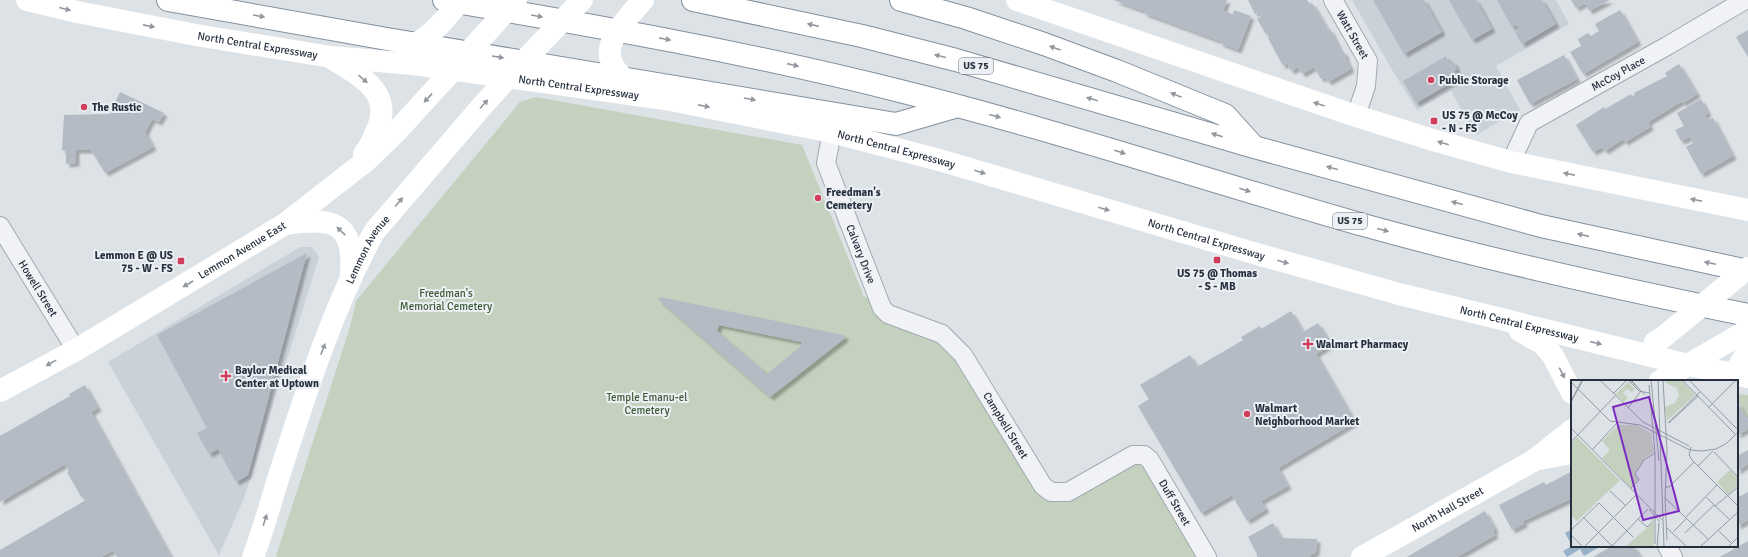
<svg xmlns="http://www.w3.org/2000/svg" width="1748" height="557" viewBox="0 0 1748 557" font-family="Signika,sans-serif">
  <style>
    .built { fill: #cbd1d9 }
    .green { fill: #c4d1be }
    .water { fill: #97b1c8 }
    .building { fill: #b4bbc4; fill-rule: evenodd; filter: url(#shadow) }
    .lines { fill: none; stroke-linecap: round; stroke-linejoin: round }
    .street-casing { stroke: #a2a9b1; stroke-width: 20 }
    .highway-casing { stroke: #84909e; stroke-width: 24 }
    .street { stroke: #f0f2f6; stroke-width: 18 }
    .secondary { stroke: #fff; stroke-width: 22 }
    .highway { stroke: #fff; stroke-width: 22 }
    .secondary-bridge { stroke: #fff; stroke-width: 22 }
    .oneway { fill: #92989e }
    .poi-dot { fill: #d03e5b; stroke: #ecf0f5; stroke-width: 1.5 }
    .labels { text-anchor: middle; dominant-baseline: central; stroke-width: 4; stroke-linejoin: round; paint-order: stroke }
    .shield { fill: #ecf0f5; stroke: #616a75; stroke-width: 1 }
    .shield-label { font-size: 10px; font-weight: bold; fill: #26303e }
    .street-label { font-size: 11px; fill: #26303e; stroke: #ecf0f5 }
    .poi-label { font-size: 11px; font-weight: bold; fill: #26303e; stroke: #ecf0f5; text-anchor: start }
    .park-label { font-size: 11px; fill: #3d5a33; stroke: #ecf0f5 }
    .inset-road { fill: none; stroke: #949ba3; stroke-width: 1 }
    .view { fill: #7b2cbf; fill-opacity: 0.15; stroke: #7b2cbf; stroke-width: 2 }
    .inset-edge { fill: none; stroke: #26303e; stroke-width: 2 }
  </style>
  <defs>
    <filter id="shadow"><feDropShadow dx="3.5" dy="3.5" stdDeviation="1" flood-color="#0004"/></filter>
  </defs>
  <rect width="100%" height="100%" fill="#dde2e7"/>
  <!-- built -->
  <path class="built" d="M 1352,0 L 1556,0 L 1569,24 L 1496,66 L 1520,110 L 1476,135 L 1451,91 L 1417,110 L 1391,68 Z
    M 300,247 L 312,247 L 319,257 L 244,498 L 219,555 L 108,362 Z"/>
  <!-- green -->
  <path class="green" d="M 536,97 L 802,145 L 863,294 L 861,294 L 921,333 L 946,346 L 959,361 L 1041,493 L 1130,461 L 1145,464 L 1203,557 L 277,557 L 276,556 L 350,327 L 356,301 L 520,102 Z
    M 1737,394 L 1748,395 L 1748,419 L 1737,400 Z"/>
  <!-- water -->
  <path class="water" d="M 1572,529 L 1572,546 L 1601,546 L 1584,556 L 1580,549 L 1567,557 L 1563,551 L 1572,546 L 1565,533 Z"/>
  <!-- building -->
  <path class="building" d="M 1113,0 L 1227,0 L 1223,11 L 1233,14 L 1234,10 L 1251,16 L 1238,50 L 1220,43 L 1220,41 L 1144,13 L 1144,11 Z
    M 1248,0 L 1307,0 L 1310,4 L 1312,3 L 1328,30 L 1330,29 L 1341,52 L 1343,51 L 1346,56 L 1345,57 L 1351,69 L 1328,82 L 1325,77 L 1321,79 L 1314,67 L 1302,74 L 1298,67 L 1291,71 L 1287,63 L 1283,66 L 1268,38 L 1272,36 L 1269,32 L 1266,34 L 1257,19 L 1261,17 L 1258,12 L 1255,14 Z
    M 1373,0 L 1424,0 L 1442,32 L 1404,54 Z
    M 1449,0 L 1476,0 L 1492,29 L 1472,40 Z
    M 1497,0 L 1542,0 L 1556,24 L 1522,44 L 1515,32 L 1519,30 L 1516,25 L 1512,27 Z
    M 1571,0 L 1610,0 L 1589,11 L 1585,3 L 1576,8 Z
    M 1620,10 L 1638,42 L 1583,74 L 1570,52 L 1581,46 L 1578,39 L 1588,33 L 1591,36 L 1599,31 L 1595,24 Z
    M 1748,30 L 1748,57 L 1736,37 Z
    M 1564,55 L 1577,79 L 1530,104 L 1517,80 Z
    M 1446,56 L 1449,63 L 1453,61 L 1457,69 L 1454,71 L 1459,78 L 1416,103 L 1403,81 Z
    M 1679,64 L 1697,94 L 1683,103 L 1682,101 L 1648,122 L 1650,127 L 1625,142 L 1623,139 L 1605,151 L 1602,147 L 1593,152 L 1576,125 L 1604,107 L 1605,109 L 1631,94 L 1632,96 L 1635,95 L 1634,93 L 1667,76 L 1665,73 Z
    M 120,92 L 164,113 L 159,122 L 152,119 L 145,132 L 153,147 L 105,173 L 91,150 L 76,150 L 76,163 L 66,164 L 66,151 L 62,150 L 64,115 L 110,114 Z
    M 1701,99 L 1708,113 L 1705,115 L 1708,120 L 1713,118 L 1733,156 L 1701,174 L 1686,147 L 1693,143 L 1690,137 L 1681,141 L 1675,130 L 1684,126 L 1677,113 Z
    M 307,253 L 248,475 L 236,482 L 218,449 L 209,454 L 197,433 L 207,428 L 157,335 Z
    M 660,297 L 844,335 L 845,338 L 770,397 L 658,299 ZM 719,325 L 802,342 L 801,346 L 767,374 L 764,373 L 764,371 L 717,331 Z
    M 1291,311 L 1303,332 L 1318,323 L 1331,344 L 1316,354 L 1355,422 L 1278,468 L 1288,486 L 1261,501 L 1266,509 L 1247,521 L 1232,495 L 1201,513 L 1138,406 L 1149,399 L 1140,385 L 1190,355 L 1197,367 L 1243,340 L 1241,337 L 1260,326 L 1261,329 Z
    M 85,385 L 98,408 L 91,412 L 171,557 L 117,557 L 113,550 L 101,557 L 0,557 L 0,550 L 86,500 L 84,496 L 82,498 L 67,472 L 69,471 L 65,464 L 0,502 L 0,436 L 70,396 L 69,394 Z
    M 1737,402 L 1748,420 L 1748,429 L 1737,435 Z
    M 1748,450 L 1748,464 L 1737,471 L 1737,456 Z
    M 1572,471 L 1572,498 L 1523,521 L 1524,524 L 1512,530 L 1499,505 L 1544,482 L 1546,485 Z
    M 1748,492 L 1748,520 L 1737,526 L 1737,498 Z
    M 1485,511 L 1495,529 L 1493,531 L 1495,535 L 1457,557 L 1407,557 Z
    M 1273,523 L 1281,538 L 1317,539 L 1316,552 L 1308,557 L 1257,557 L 1257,554 L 1248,537 Z
    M 1748,541 L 1748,557 L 1720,557 Z
    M 1612,546 L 1634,546 L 1640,557 L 1593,557 Z"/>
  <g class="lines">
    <defs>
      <g id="street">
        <path id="s1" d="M 1333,0 L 1368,61 L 1366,86 L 1356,116"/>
        <path id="s2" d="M 832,132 L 826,163 L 882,308 L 888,314 L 942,334 L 963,355 L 1043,486 L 1051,492 L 1068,492 L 1133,455 L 1144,455 L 1150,460 L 1207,557"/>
        <path id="s3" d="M 1511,162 L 1529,123 L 1667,46 L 1745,0"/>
        <path id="s4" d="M 0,226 L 76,350"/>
        <path d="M 1667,546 L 1673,557"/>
      </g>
      <path id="highway" d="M 168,0 L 387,39 L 896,124 L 958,106
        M 444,0 C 597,26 750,53 900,91 C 1057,130 1211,182 1367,226 C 1493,261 1620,289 1748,315
        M 693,0 L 862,36 L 956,60 L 1254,147 L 1541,226 L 1748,271
        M 901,0 L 966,18 L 1044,44 L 1117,71 L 1225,115 L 1254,147"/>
    </defs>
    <!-- street casing -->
    <use href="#street" class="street-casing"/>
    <!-- highway casing -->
    <use href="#highway" class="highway-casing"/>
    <!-- street -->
    <use href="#street" class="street"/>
    <!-- secondary -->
    <g class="secondary">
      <path id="s5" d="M 27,0 L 77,12 L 196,35 L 331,57 L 413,64 L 665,99 L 832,132 L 943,161 L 1250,252 L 1399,294 L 1688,365 L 1748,377"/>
      <path d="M 1017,0 L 1356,116 L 1433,140 L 1511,162 L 1748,210"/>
      <path d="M 333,59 C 361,76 395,94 376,132 C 373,140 369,148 364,154"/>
      <path d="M 286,224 C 331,217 355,221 351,273"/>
      <path d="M 1520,331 L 1543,344 L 1553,356 L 1572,393"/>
      <path d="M 1734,374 L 1748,350"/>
      <path d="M 1660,381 L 1748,330"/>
      <path id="s6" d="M 0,391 L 76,350 L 285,224 L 367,160 L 396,132 L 461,61"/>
      <path d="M 1534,460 L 1572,453"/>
      <path id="s7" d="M 253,557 C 263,531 270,505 278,479 C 305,395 332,309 374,232 L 483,105 L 517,68"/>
      <path id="s8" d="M 1362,557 L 1533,461 L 1572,430"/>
    </g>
    <!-- highway -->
    <use href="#highway" class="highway"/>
    <!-- secondary-bridge -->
    <path class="secondary-bridge" d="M 405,48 C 430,40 444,20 461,0
      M 467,54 L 516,0
      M 523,62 L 582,0
      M 627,81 C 590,52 621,26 643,0
      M 1655,342 L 1662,338 L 1748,268"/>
  </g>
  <!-- one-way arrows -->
  <defs><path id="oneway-solid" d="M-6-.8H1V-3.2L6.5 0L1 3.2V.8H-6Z"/></defs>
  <g class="oneway">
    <use href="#oneway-solid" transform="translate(65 9) rotate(14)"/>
    <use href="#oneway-solid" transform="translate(259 16) rotate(10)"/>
    <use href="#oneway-solid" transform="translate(537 16) rotate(10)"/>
    <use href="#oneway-solid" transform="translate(813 25) rotate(-167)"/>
    <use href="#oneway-solid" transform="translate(149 26) rotate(11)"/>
    <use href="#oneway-solid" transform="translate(665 39) rotate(11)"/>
    <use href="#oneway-solid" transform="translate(1055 48) rotate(-160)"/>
    <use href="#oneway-solid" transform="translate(940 56) rotate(-166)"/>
    <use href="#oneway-solid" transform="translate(498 57) rotate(9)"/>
    <use href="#oneway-solid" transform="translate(793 65) rotate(13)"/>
    <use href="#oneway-solid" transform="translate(363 79) rotate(41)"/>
    <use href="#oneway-solid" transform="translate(1176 95) rotate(-158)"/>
    <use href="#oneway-solid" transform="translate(428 98) rotate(133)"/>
    <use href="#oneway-solid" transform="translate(750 99) rotate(10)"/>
    <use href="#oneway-solid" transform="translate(1092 99) rotate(-164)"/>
    <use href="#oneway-solid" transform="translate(484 104) rotate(-48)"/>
    <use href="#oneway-solid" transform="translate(1319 104) rotate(-161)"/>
    <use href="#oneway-solid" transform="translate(704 106) rotate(11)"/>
    <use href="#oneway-solid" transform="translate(995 116) rotate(15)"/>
    <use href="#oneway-solid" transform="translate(1217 135) rotate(-163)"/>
    <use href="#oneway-solid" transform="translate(1443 143) rotate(-164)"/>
    <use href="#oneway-solid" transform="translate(1120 152) rotate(17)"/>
    <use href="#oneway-solid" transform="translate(1332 168) rotate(-165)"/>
    <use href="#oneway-solid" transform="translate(980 172) rotate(17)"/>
    <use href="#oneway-solid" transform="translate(1569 174) rotate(-169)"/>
    <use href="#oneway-solid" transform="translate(1245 190) rotate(17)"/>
    <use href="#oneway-solid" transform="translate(1696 200) rotate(-169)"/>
    <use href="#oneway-solid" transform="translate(399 202) rotate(-50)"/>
    <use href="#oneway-solid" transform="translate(1457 203) rotate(-165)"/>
    <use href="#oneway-solid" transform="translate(1104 209) rotate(16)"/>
    <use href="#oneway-solid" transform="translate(1383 230) rotate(15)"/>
    <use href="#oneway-solid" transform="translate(341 231) rotate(-136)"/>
    <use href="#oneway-solid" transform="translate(1583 235) rotate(-167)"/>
    <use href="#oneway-solid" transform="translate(1283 262) rotate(16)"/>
    <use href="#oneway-solid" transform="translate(1710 263) rotate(-168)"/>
    <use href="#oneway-solid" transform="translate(188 284) rotate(150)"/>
    <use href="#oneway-solid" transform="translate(1596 343) rotate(13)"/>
    <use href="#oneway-solid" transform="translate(323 349) rotate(-69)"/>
    <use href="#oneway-solid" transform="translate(51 363) rotate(151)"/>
    <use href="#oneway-solid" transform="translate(1562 373) rotate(63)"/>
    <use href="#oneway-solid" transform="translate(265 520) rotate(-72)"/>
  </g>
  <!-- markers -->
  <g class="poi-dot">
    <circle cx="1431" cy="80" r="4"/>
    <circle cx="84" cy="107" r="4"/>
    <rect x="1430" y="117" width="8" height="8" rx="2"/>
    <circle cx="818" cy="198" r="4"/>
    <rect x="1213" y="256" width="8" height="8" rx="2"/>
    <rect x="177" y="257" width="8" height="8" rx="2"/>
    <path d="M1306 338h4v4h4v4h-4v4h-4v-4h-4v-4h4z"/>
    <path d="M224 370h4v4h4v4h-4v4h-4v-4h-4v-4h4z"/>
    <circle cx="1247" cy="414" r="4"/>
  </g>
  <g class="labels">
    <!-- shield labels -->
    <g class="shield">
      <rect x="959" y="58" width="34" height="16" rx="3"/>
      <rect x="1333" y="213" width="34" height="16" rx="3"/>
    </g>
    <g class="shield-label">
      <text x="976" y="66">US 75</text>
      <text x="1350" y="221">US 75</text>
    </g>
    <!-- street labels -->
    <g class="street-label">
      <text stroke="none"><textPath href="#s1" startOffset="40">Watt Street</textPath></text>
      <text stroke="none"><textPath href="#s5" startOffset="235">North Central Expressway</textPath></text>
      <text stroke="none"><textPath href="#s3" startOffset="145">McCoy Place</textPath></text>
      <text stroke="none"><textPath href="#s5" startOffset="559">North Central Expressway</textPath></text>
      <text stroke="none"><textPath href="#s5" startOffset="883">North Central Expressway</textPath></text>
      <text stroke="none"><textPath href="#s5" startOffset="1206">North Central Expressway</textPath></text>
      <text stroke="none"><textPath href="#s6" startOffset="280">Lemmon Avenue East</textPath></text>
      <text stroke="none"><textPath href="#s7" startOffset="329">Lemmon Avenue</textPath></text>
      <text stroke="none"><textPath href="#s2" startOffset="129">Calvary Drive</textPath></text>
      <text stroke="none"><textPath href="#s4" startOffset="73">Howell Street</textPath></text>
      <text stroke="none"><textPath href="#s5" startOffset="1530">North Central Expressway</textPath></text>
      <text stroke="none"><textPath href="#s2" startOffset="365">Campbell Street</textPath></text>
      <text stroke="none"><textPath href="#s2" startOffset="606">Duff Street</textPath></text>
      <text stroke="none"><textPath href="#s8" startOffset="98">North Hall Street</textPath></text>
    </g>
    <!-- poi labels -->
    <g class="poi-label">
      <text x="1439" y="80">Public Storage</text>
      <text x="92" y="107">The Rustic</text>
      <text x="1442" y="115">US 75 @ McCoy<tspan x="1442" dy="13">- N - FS</tspan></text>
      <text x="826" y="192">Freedman's<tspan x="826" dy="13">Cemetery</tspan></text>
      <text x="173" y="255" text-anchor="end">Lemmon E @ US<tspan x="173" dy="13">75 - W - FS</tspan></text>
      <text x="1217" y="273" text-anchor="middle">US 75 @ Thomas<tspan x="1217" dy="13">- S - MB</tspan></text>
      <text x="1316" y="344">Walmart Pharmacy</text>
      <text x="235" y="370">Baylor Medical<tspan x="235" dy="13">Center at Uptown</tspan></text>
      <text x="1255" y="408">Walmart<tspan x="1255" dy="13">Neighborhood Market</tspan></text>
    </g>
    <!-- park labels -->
    <g class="park-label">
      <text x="446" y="293">Freedman's<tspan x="446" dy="13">Memorial Cemetery</tspan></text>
      <text x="647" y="397">Temple Emanu-el<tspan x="647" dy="13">Cemetery</tspan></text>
    </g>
  </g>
  <!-- overview -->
  <g transform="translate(1571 380)">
    <rect width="167" height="167" fill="#dde2e7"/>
    <path d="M 94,0 L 110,0 L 124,15 L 96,41 L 94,27 L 104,23 L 108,15 L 106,8 L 95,3 ZM 57,2 L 64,9 L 61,12 L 56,9 L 52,13 L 57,18 L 53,22 L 45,14 ZM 47,45 L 65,45 L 80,53 L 83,72 L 74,78 L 64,93 L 68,99 L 60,108 L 31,78 L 39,70 L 31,61 ZM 6,57 L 49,100 L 6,141 L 0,136 L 0,64 ZM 159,90 L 167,98 L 167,105 L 157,115 L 146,102 ZM 83,137 L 83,155 L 82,167 L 54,167 L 83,142 L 79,140 Z" fill="#c4d1be"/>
    <path class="inset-road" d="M 29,0 L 72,42 L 118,66M 57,0 L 68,11 L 78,13M 59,0 L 74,15M 60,0 L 70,11M 80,0 L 88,81M 87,0 L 93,167M 92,0 L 96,71 L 94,118 L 96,160M 111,0 L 164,54M 118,0 L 167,50M 0,2 L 39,41 L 69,45 L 119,70 L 131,71 L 145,69 L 156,63 L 167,52M 78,5 L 84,73 L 84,164M 43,13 L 56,0M 0,21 L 11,0M 0,22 L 12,0M 138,27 L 165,0M 57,28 L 70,11M 97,43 L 129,12M 98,43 L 127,16M 0,48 L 91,140M 0,62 L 45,15M 120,67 L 118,75 L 121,80 L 167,126M 21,70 L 46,43M 143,72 L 167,97M 127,86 L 142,71M 94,107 L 98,107 L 123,82M 59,109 L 68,100 L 64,94 L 73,80 L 84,73M 39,111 L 55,126M 135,117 L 159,140M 94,118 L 137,159M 144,126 L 167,107M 78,129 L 89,142M 12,137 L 41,166M 115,137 L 146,105M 67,139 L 76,147 L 82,142M 96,148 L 116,167M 0,150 L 28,123 L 62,157M 148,151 L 160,163M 102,152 L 116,138M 114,153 L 143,125M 0,155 L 12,167M 13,167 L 65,115M 40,167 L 77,129M 86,167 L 88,143M 129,167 L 167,132M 157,167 L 167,157"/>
    <path class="view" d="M 78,17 L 108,131 L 72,140 L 42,27 Z"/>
    <rect width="167" height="167" class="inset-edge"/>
  </g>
</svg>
